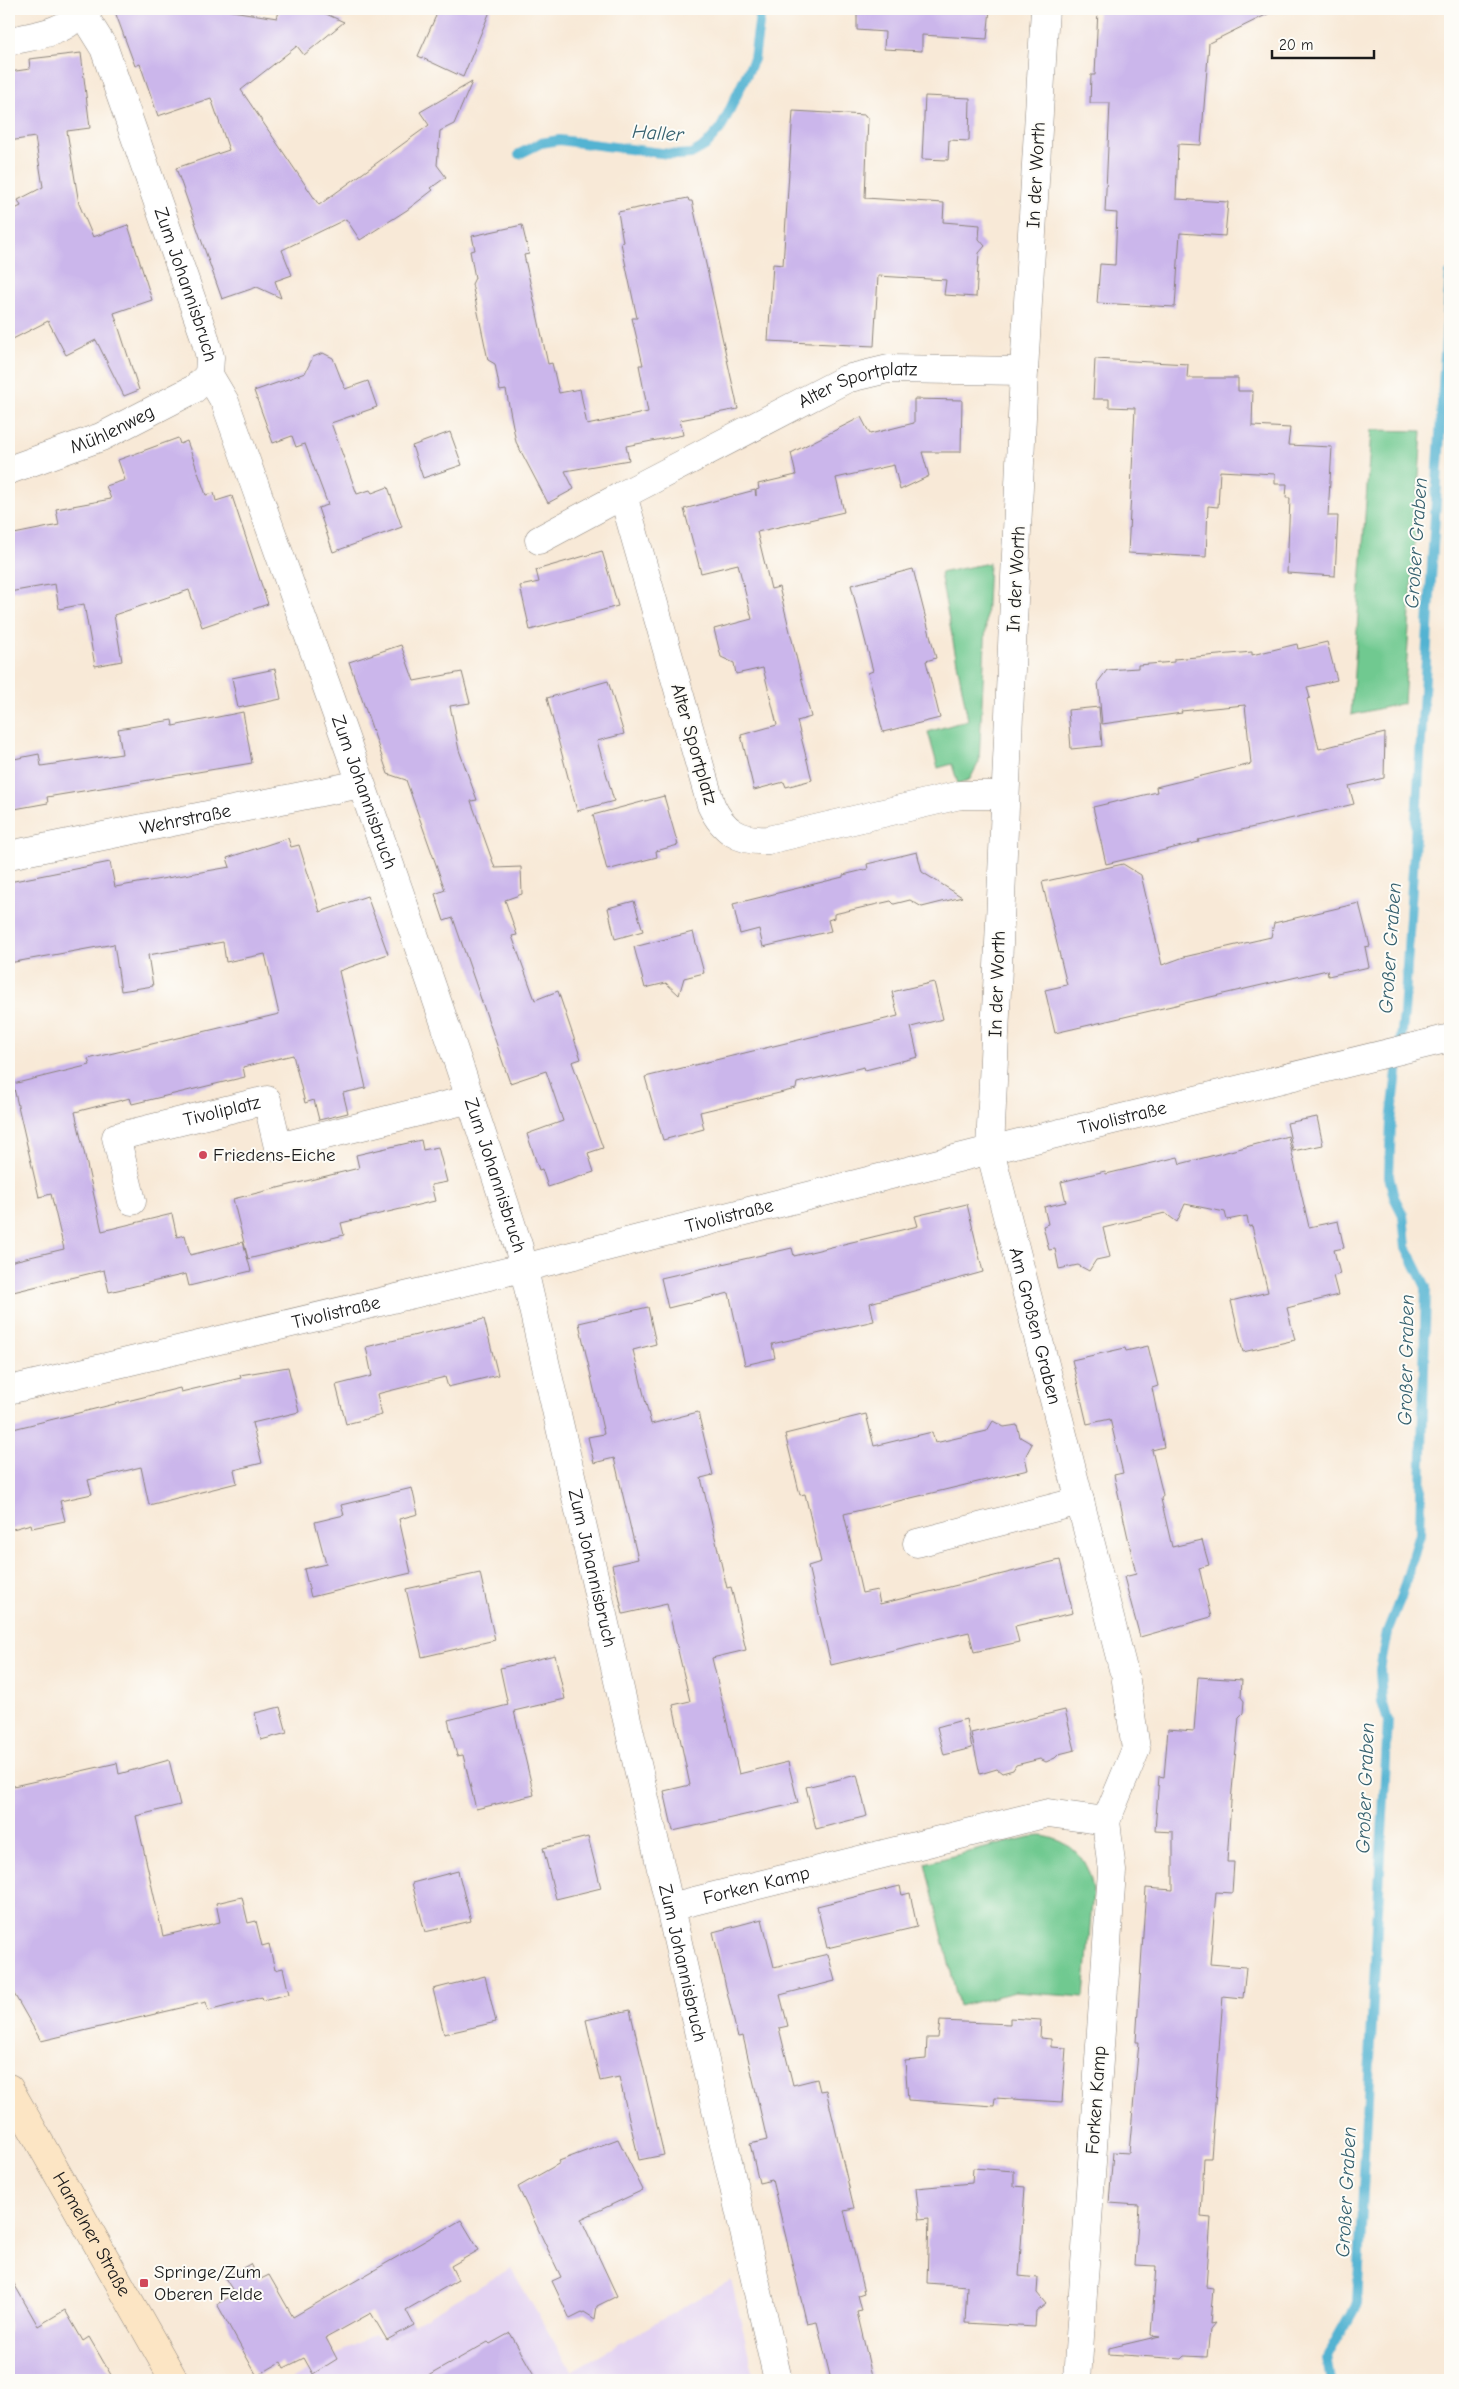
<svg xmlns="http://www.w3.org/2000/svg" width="1459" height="2389" viewBox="0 0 1459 2389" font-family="'Comic Neue',sans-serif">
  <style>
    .built { fill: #e3d3f2 }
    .green { fill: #6fc990; stroke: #467256 }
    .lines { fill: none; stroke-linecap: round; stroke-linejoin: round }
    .stream { stroke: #53b3d2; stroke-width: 10 }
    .building { fill: #cbb6eb }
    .street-casing { stroke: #8a827a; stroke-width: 29 }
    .secondary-casing { stroke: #8a827a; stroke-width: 29 }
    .street { stroke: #fff; stroke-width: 28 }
    .secondary { stroke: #fce5c4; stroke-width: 28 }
    .poi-dot { fill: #d1495b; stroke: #fdfcf7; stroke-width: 2 }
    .labels { text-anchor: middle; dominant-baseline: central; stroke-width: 4; stroke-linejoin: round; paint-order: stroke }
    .street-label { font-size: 19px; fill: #1c1c1c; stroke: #fdfcf7 }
    .poi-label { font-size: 19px; fill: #1c1c1c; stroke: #fdfcf7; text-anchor: start }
    .water-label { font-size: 20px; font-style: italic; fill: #35606e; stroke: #fdfcf7 }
  </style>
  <rect width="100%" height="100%" fill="#fdfcf7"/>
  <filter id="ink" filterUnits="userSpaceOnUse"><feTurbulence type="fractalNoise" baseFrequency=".02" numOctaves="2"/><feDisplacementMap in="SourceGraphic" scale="10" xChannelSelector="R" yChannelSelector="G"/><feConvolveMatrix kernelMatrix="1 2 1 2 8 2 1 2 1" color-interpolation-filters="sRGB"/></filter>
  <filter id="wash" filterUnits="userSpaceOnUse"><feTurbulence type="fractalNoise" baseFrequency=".0096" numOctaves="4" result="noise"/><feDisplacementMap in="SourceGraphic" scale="20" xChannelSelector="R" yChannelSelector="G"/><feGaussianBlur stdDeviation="1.12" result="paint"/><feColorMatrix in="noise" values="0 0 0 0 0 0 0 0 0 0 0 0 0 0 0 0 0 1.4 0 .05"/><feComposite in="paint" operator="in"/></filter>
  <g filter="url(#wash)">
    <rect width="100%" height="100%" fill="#f8e9d7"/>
    <!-- built -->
    <path class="built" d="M 511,2268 L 571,2371 L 731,2280 L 755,2380 L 291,2380 L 374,2334 L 387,2340 Z"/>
    <!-- green -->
    <path class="green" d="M 1371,430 L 1422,431 L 1404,703 L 1351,715 Z
      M 989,563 L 979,762 L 970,779 L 958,784 L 952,764 L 938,768 L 928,732 L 968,720 L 940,573 Z
      M 1042,1836 C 1073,1841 1089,1860 1093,1891 L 1084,1997 L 1015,1992 L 959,2006 L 925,1863 L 1029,1837 Z"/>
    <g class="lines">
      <!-- stream -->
      <path class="stream" d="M 519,154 L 541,143 L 559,140 L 677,155 L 691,154 L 705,146 L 721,128 L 754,59 L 761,9
        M 1331,2380 L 1327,2358 L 1357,2304 L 1388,1721 L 1382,1702 L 1380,1670 L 1387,1632 L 1401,1597 L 1420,1534 L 1426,1287 L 1406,1247 L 1403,1215 L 1394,1197 L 1389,1176 L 1391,1122 L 1404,1014 L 1450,274"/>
    </g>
    <g id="blocks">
      <!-- building -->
      <path class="building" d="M 114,9 L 219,9 L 277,18 L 280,9 L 315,9 L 344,22 L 304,55 L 297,46 L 241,90 L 319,205 L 429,125 L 420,112 L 472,82 L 454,124 L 440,131 L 437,165 L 446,177 L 431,188 L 433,190 L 407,210 L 360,240 L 346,219 L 282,250 L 292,275 L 275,281 L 281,298 L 257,287 L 222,299 L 176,168 L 229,150 L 211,98 L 158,116 L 140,64 L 135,66 Z
        M 439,9 L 491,9 L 463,77 L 418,56 Z
        M 857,9 L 990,9 L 987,39 L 922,35 L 922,51 L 884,49 L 885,32 L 857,30 Z
        M 1098,9 L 1278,9 L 1209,43 L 1201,145 L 1178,144 L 1176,199 L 1228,202 L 1225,236 L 1180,233 L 1175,307 L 1097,303 L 1100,264 L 1115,265 L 1117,213 L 1105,212 L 1110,103 L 1090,103 L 1091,75 L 1095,75 Z
        M 81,53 L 90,128 L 67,131 L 79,204 L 93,237 L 128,225 L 152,300 L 114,313 L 139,390 L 124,396 L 96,340 L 66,355 L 48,321 L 9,341 L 9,212 L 21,206 L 18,200 L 43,187 L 35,137 L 9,141 L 9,72 L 30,69 L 29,59 Z
        M 925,96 L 970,98 L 969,141 L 949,140 L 948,160 L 922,159 Z
        M 793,111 L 865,115 L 865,117 L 868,117 L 865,198 L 944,203 L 943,222 L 980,225 L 979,239 L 985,246 L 979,253 L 976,297 L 944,295 L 946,280 L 878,276 L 874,346 L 768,341 L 773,264 L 783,265 Z
        M 688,198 L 689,201 L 692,201 L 738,409 L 680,420 L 683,435 L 626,446 L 629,460 L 565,471 L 574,489 L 548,503 L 516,442 L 506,390 L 500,391 L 495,364 L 488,360 L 472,284 L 475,278 L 470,251 L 475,250 L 472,236 L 522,225 L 529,254 L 524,255 L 548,364 L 552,363 L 559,393 L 580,389 L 587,425 L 648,412 L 639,365 L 643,365 L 632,318 L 637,318 L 621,243 L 623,242 L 618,212 Z
        M 323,353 L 333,358 L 345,389 L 368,381 L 377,407 L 331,423 L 357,494 L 370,490 L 372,493 L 388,487 L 402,527 L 333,552 L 318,508 L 328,505 L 305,444 L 296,447 L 292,436 L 273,443 L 254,391 L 305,373 L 313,357 Z
        M 1095,359 L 1188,364 L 1187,378 L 1238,378 L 1238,391 L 1253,391 L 1252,426 L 1290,428 L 1288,445 L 1332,447 L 1328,516 L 1338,516 L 1335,576 L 1287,573 L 1290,498 L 1286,498 L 1287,484 L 1275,484 L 1275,474 L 1220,471 L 1218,507 L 1208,506 L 1206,557 L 1128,553 L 1135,408 L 1109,407 L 1109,399 L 1093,399 Z
        M 914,399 L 962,400 L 961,452 L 922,452 L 929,476 L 900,490 L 894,465 L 836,478 L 844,512 L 757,532 L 771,589 L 779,587 L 811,717 L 797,721 L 812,780 L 786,787 L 784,782 L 754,790 L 741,735 L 777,725 L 763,668 L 736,674 L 734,663 L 721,657 L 714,629 L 752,619 L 738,564 L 701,573 L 684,509 L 755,490 L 756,496 L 756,490 L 759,489 L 758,484 L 796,475 L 791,453 L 861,417 L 870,434 L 914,423 Z
        M 450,432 L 462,465 L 423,478 L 412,446 Z
        M 178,438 L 180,444 L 187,441 L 206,495 L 214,493 L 216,501 L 232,496 L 268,604 L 202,627 L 189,590 L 114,615 L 122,661 L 95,666 L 84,604 L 59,609 L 55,584 L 9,592 L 9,535 L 59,525 L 56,509 L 111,499 L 106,486 L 125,480 L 118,460 Z
        M 602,551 L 618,606 L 530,630 L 520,586 L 539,582 L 536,570 Z
        M 913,569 L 936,658 L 926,661 L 940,718 L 883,732 L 868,673 L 873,671 L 851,585 Z
        M 1327,642 L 1337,680 L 1307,687 L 1310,698 L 1307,699 L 1319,749 L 1385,733 L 1384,778 L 1349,786 L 1354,804 L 1198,840 L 1199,842 L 1106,864 L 1093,807 L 1157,792 L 1156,787 L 1251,764 L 1245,705 L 1181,711 L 1182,713 L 1102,724 L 1098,682 L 1107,670 L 1138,668 L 1138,665 L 1174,662 L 1174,659 L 1252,652 L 1252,655 L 1297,644 L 1298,649 Z
        M 401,645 L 414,681 L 462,672 L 470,703 L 450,706 L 459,750 L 477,800 L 471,801 L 495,868 L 521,867 L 522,894 L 505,900 L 517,935 L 512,936 L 535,1000 L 558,991 L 581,1059 L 572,1062 L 603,1148 L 588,1153 L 594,1172 L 548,1187 L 542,1169 L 539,1170 L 527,1134 L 563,1121 L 546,1071 L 510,1083 L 453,918 L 444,921 L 435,894 L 445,890 L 406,780 L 388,774 L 349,662 Z
        M 275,669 L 281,699 L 238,708 L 232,678 Z
        M 608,681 L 624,734 L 597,741 L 614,801 L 577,811 L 547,698 Z
        M 1099,707 L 1102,746 L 1071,749 L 1068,710 Z
        M 243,712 L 252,763 L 47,797 L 48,803 L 9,810 L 9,760 L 39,754 L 41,766 L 122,754 L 118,729 L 172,720 L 173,726 Z
        M 664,796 L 678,845 L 656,851 L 657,857 L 607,870 L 593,815 Z
        M 288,838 L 291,847 L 299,845 L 320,912 L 367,896 L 388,954 L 339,971 L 366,1088 L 343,1093 L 348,1113 L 319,1120 L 314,1100 L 305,1103 L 293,1055 L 243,1067 L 245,1077 L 132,1104 L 130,1098 L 75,1112 L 102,1231 L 172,1214 L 177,1237 L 185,1235 L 190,1255 L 243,1242 L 251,1271 L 189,1286 L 186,1274 L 109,1292 L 104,1270 L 9,1293 L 9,1262 L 64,1249 L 51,1194 L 39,1197 L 13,1084 L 90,1065 L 88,1059 L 279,1014 L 265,954 L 226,962 L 223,942 L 148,955 L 153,986 L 121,991 L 114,944 L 9,963 L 9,882 L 110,862 L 115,887 L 230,867 L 227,858 Z
        M 917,852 L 922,872 L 962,897 L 922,907 L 910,900 L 894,904 L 891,901 L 834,914 L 834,918 L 828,920 L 831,931 L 763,947 L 759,929 L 740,934 L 733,904 L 843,877 L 843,875 L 868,869 L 867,864 Z
        M 1123,864 L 1141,875 L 1162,965 L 1184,957 L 1271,937 L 1274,923 L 1359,903 L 1370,946 L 1365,947 L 1369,967 L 1328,976 L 1327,970 L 1055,1033 L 1045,990 L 1067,985 L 1042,882 Z
        M 634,901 L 643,931 L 615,939 L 608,908 Z
        M 693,932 L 704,973 L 684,978 L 679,995 L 666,983 L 645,988 L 634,947 Z
        M 934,982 L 943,1019 L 911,1027 L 918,1057 L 865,1070 L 864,1067 L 797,1083 L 796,1089 L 700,1112 L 704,1129 L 663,1140 L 645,1077 L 898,1016 L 892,992 Z
        M 1317,1117 L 1323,1145 L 1293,1151 L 1287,1123 Z
        M 1288,1136 L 1309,1227 L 1338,1221 L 1344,1248 L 1334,1250 L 1340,1274 L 1333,1276 L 1338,1295 L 1287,1308 L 1295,1340 L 1243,1352 L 1231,1301 L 1268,1292 L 1252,1226 L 1249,1227 L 1247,1216 L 1227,1220 L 1225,1212 L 1185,1204 L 1177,1222 L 1165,1213 L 1103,1228 L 1110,1257 L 1096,1260 L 1089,1271 L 1078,1265 L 1059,1269 L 1055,1249 L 1049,1250 L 1043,1226 L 1048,1224 L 1044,1207 L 1066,1202 L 1061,1182 L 1105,1171 L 1106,1174 L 1178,1157 L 1180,1164 Z
        M 421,1140 L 423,1150 L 438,1147 L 447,1182 L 431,1185 L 435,1201 L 341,1223 L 344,1235 L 248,1259 L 233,1199 L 359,1168 L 356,1155 Z
        M 967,1204 L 983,1272 L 870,1303 L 874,1321 L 772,1344 L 775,1358 L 745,1365 L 729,1293 L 668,1308 L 661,1278 L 792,1248 L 794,1256 L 918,1226 L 915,1216 Z
        M 648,1307 L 656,1344 L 633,1350 L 651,1424 L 698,1412 L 713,1475 L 701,1478 L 727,1588 L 731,1587 L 746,1650 L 712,1658 L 739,1774 L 788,1762 L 798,1803 L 673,1831 L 664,1791 L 690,1785 L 673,1705 L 690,1701 L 667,1604 L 623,1614 L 612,1565 L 638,1559 L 614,1458 L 594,1463 L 588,1437 L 604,1434 L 579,1323 Z
        M 484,1319 L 498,1375 L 448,1387 L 445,1377 L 377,1394 L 382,1415 L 346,1424 L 336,1385 L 372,1376 L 366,1347 Z
        M 1148,1346 L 1158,1386 L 1152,1388 L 1164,1447 L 1152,1450 L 1163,1495 L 1161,1499 L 1172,1547 L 1202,1540 L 1209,1565 L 1199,1568 L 1211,1617 L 1140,1637 L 1124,1577 L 1136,1574 L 1114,1475 L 1123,1473 L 1110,1419 L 1087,1424 L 1072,1360 L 1125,1348 L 1126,1351 Z
        M 288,1367 L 299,1412 L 252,1423 L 262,1463 L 234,1470 L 237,1483 L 149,1505 L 141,1467 L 88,1480 L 92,1494 L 60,1501 L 65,1521 L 32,1528 L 31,1524 L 9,1530 L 9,1430 L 180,1388 L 181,1392 L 241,1378 L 240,1375 Z
        M 866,1414 L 874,1446 L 932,1432 L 935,1443 L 987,1431 L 993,1421 L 1004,1427 L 1017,1425 L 1020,1437 L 1032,1444 L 1025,1457 L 1028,1470 L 844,1514 L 862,1593 L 877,1590 L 880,1604 L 1060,1560 L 1073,1613 L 1015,1626 L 1019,1642 L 974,1652 L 969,1632 L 831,1665 L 808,1566 L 821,1562 L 805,1494 L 800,1495 L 785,1434 Z
        M 412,1488 L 418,1514 L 399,1519 L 411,1573 L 311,1597 L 304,1569 L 326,1564 L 315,1522 L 344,1515 L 341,1505 Z
        M 480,1573 L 495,1640 L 422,1657 L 406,1589 Z
        M 555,1655 L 565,1699 L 514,1711 L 534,1795 L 476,1809 L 463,1755 L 457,1756 L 448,1720 L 508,1705 L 500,1668 Z
        M 1198,1677 L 1242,1680 L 1241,1697 L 1244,1701 L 1243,1713 L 1239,1717 L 1231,1801 L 1227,1862 L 1234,1862 L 1232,1893 L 1216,1892 L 1210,1964 L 1246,1967 L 1243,1998 L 1223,1996 L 1211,2158 L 1204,2158 L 1201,2217 L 1211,2218 L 1206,2287 L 1213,2288 L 1210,2324 L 1215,2323 L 1210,2329 L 1207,2357 L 1185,2356 L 1182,2359 L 1109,2354 L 1109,2348 L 1160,2336 L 1151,2335 L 1156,2266 L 1135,2265 L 1139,2205 L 1109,2203 L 1113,2152 L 1129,2153 L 1139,2042 L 1136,2042 L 1146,1888 L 1173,1890 L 1173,1832 L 1155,1831 L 1159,1776 L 1164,1777 L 1168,1729 L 1194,1731 Z
        M 280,1707 L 287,1733 L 261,1740 L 255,1713 Z
        M 1065,1710 L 1075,1750 L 1059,1754 L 1055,1758 L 1046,1762 L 1040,1759 L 1016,1765 L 1013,1770 L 1002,1773 L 997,1769 L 980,1774 L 971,1733 Z
        M 966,1719 L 972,1748 L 944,1755 L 937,1727 Z
        M 169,1760 L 180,1805 L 136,1816 L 163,1936 L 220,1922 L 216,1903 L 242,1897 L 248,1923 L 256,1921 L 262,1946 L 269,1944 L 275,1970 L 283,1968 L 289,1994 L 263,2000 L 262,1997 L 208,2011 L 206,2002 L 41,2041 L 9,1985 L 9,1787 L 117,1763 L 119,1774 Z
        M 857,1775 L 867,1816 L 816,1829 L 806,1787 Z
        M 588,1837 L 601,1888 L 556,1899 L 543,1848 Z
        M 458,1871 L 471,1921 L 425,1932 L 412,1883 Z
        M 900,1886 L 902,1895 L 910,1893 L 917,1927 L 827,1948 L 817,1906 Z
        M 762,1919 L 774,1967 L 828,1954 L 835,1981 L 780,1995 L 788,2026 L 779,2028 L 793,2085 L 817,2079 L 820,2091 L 826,2090 L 854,2208 L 844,2210 L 864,2293 L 858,2295 L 862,2311 L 857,2312 L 873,2380 L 831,2380 L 817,2322 L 807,2324 L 772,2180 L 759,2183 L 750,2144 L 767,2140 L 743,2036 L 738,2037 L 737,2034 L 713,1932 Z
        M 485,1976 L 496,2022 L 444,2034 L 433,1989 Z
        M 630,2010 L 664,2155 L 639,2160 L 619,2077 L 600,2081 L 586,2020 Z
        M 1010,2018 L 1041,2020 L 1040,2038 L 1051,2039 L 1051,2047 L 1066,2048 L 1062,2102 L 995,2098 L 994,2106 L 908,2100 L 905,2061 L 926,2059 L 927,2038 L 938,2038 L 940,2021 L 1010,2024 Z
        M 618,2139 L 643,2190 L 581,2219 L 617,2296 L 597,2306 L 595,2319 L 584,2312 L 570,2319 L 552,2281 L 561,2277 L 518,2187 L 560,2163 L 559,2161 Z
        M 973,2168 L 1014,2171 L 1014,2186 L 1025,2187 L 1019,2276 L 1038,2278 L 1037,2293 L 1046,2304 L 1036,2312 L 1035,2327 L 965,2323 L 967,2286 L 927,2283 L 929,2218 L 919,2219 L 916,2188 L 972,2183 Z
        M 461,2220 L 479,2250 L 451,2266 L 458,2280 L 406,2310 L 414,2325 L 387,2340 L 371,2313 L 326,2338 L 337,2359 L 313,2374 L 304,2358 L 284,2368 L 281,2362 L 257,2376 L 217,2304 L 235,2294 L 225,2278 L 250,2264 L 259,2280 L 269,2275 L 293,2317 Z
        M 9,2275 L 38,2326 L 65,2310 L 83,2341 L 89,2337 L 114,2380 L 9,2380 Z
        M 510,2333 L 537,2380 L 421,2380 L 488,2342 L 490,2344 Z"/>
    </g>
  </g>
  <g filter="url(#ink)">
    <use href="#blocks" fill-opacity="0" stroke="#8a827a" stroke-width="1"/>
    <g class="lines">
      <defs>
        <g id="street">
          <path id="s1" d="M 1045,9 L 1024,371 L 990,1150 L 1123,1669"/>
          <path id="s2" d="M 81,11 L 104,48 L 204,335 L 210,357 L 209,375 L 225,402 C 325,683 428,963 519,1248 L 778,2380"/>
          <path d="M 9,41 C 33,36 69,33 81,9"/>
          <path id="s3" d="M 9,470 L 101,437 L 194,389 L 209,375"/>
          <path d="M 539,540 L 623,495"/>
          <path id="s4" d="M 1005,795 L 960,795 L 768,840 C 740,842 723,831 711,805 L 623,495 L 846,379 L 888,369 L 1024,371"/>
          <path id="s5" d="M 9,855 L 361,784"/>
          <path id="s6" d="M 132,1201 L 116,1137 L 267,1100 L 278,1147 L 471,1099"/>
          <path id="s7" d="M 9,1390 L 523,1268 L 990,1150 L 1450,1038"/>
          <path d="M 917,1543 L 1080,1501"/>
          <path d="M 1106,1821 L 1136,1749 L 1126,1681"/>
          <path id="s8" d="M 670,1907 L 1048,1813 L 1106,1821 L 1112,1871 L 1077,2380"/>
        </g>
        <g id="secondary">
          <path id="s9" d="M 9,2088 L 174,2380"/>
        </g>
      </defs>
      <!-- street casing -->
      <use href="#street" class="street-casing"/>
      <!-- secondary casing -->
      <use href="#secondary" class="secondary-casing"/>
      <!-- street -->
      <use href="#street" class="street"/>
      <!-- secondary -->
      <use href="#secondary" class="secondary"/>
    </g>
  </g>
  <!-- markers -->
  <g class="poi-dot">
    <circle cx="203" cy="1155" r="5"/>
    <rect x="139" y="2278" width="10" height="10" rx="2.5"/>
  </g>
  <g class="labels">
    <!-- street labels -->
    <g class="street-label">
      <text transform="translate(1036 175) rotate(-87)">In der Worth</text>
      <text stroke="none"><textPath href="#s2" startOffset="294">Zum Johannisbruch</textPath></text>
      <text stroke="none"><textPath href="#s4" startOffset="898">Alter Sportplatz</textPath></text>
      <text stroke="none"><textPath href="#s3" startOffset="111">Mühlenweg</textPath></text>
      <text transform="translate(1016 579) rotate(-87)">In der Worth</text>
      <text transform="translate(694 744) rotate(74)">Alter Sportplatz</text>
      <text stroke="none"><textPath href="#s2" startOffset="834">Zum Johannisbruch</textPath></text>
      <text stroke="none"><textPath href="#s5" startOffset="180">Wehrstraße</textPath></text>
      <text transform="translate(997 984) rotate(-88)">In der Worth</text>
      <text stroke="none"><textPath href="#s6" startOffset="175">Tivoliplatz</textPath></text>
      <text stroke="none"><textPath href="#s7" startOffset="1146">Tivolistraße</textPath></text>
      <text stroke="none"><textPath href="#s2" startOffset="1239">Zum Johannisbruch</textPath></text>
      <text stroke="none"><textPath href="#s7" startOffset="741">Tivolistraße</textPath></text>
      <text stroke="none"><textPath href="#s7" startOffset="336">Tivolistraße</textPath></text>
      <text stroke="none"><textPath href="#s1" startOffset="1324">Am Großen Graben</textPath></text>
      <text stroke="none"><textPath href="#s2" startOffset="1644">Zum Johannisbruch</textPath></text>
      <text stroke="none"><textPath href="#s8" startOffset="89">Forken Kamp</textPath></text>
      <text stroke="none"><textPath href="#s2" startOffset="2049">Zum Johannisbruch</textPath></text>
      <text transform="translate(1096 2100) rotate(-86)">Forken Kamp</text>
      <text stroke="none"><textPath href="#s9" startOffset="168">Hamelner Straße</textPath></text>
    </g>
    <!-- poi labels -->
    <g class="poi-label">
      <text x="213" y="1155">Friedens-Eiche</text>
      <text x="154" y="2272">Springe/Zum<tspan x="154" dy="22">Oberen Felde</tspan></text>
    </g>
    <!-- water labels -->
    <g class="water-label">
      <text transform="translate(658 133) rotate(4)">Haller</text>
      <text transform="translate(1416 543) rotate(-86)">Großer Graben</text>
      <text transform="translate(1390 948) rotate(-86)">Großer Graben</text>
      <text transform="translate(1406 1360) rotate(-89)">Großer Graben</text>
      <text transform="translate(1365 1788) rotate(-88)">Großer Graben</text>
      <text transform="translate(1346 2192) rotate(-87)">Großer Graben</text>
    </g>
  </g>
  <!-- margin -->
  <rect width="1459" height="2389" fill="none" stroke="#fdfcf7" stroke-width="30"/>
  <!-- scale -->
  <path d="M1272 50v8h102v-8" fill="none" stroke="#1c1c1c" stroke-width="2.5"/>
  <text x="1279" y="50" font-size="15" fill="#1c1c1c" stroke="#fdfcf7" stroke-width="4" paint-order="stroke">20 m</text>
</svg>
